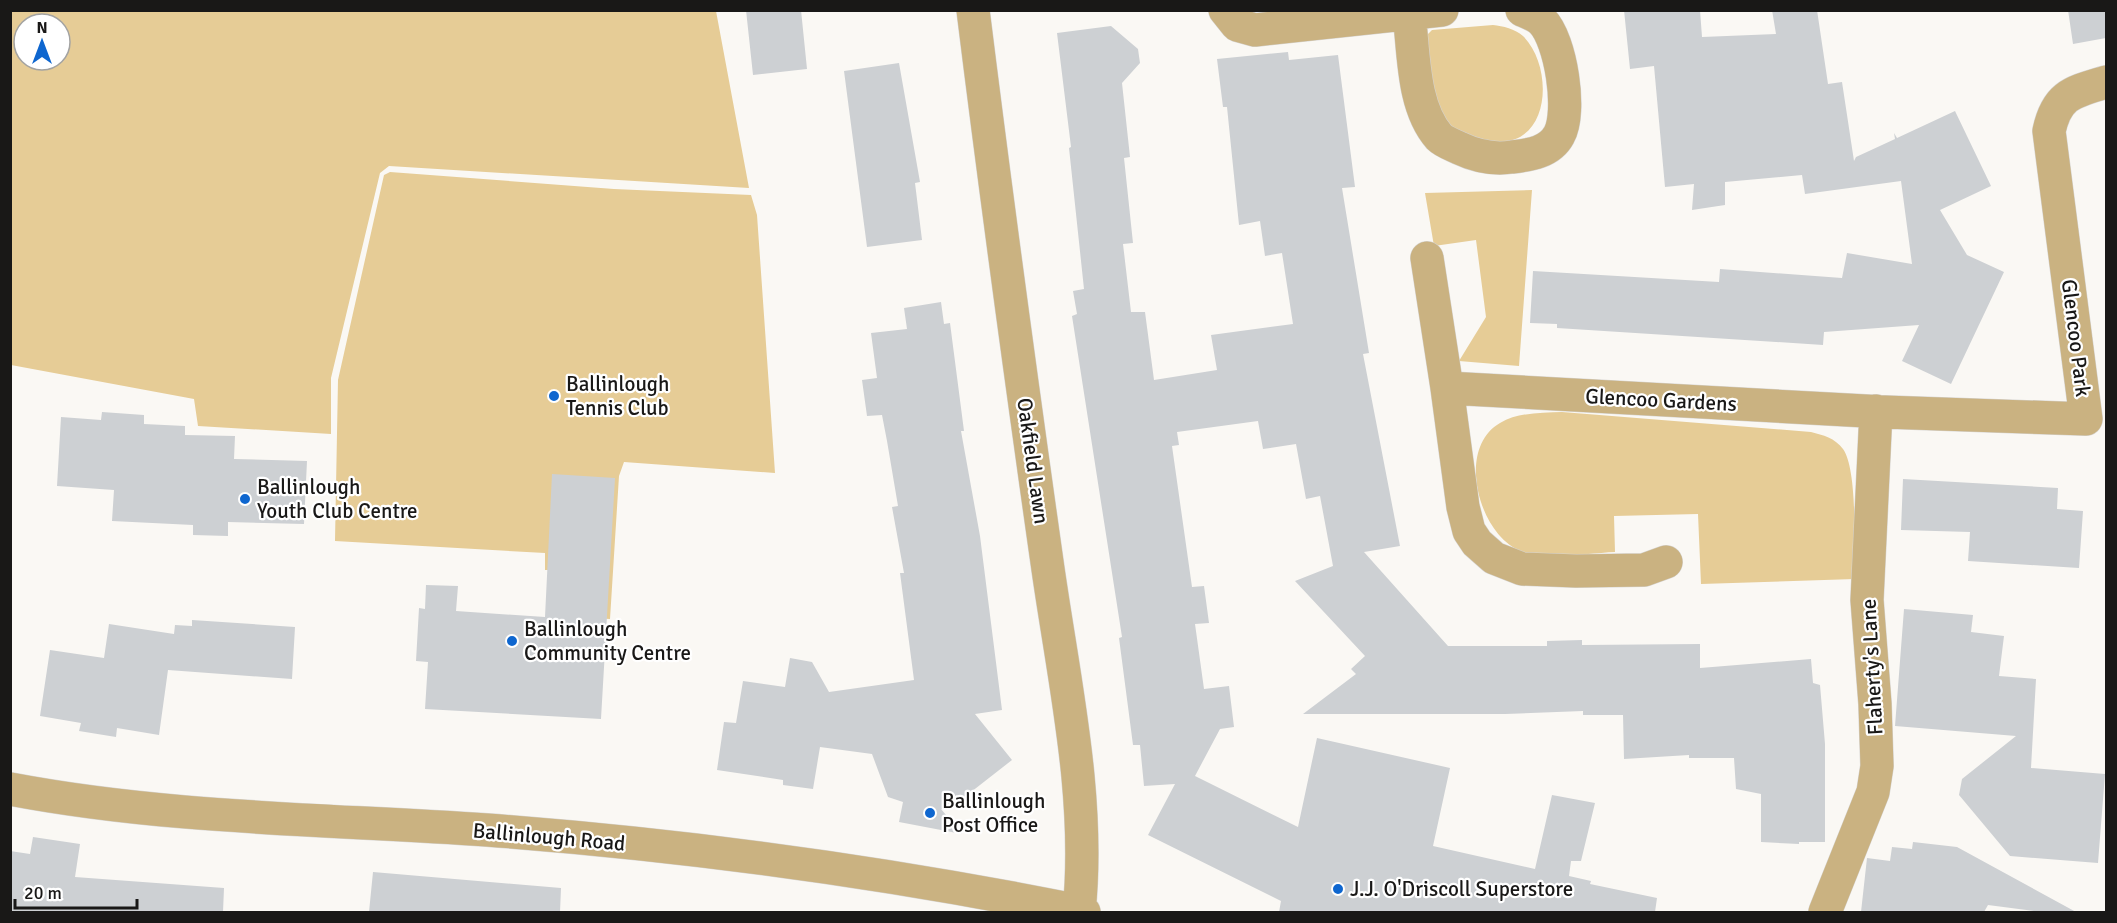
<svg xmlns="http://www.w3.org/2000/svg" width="2117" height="923" viewBox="0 0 2117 923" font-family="Signika,sans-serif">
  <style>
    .green { fill: #e6cc96; fill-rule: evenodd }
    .building { fill: #cdd0d3 }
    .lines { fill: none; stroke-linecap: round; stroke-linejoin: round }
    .minor-casing { stroke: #d6d4d1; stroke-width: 34 }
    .minor { stroke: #cab281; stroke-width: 33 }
    .poi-dot { fill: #0e66cf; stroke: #fff; stroke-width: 2 }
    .labels { text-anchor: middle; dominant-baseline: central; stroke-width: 4.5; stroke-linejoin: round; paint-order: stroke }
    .street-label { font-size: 21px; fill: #191817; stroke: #fff }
    .poi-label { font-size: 21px; fill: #191817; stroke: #fff; text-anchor: start }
  </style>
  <rect width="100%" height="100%" fill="#faf8f4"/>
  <!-- green -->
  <path class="green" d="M 10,11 L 716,11 L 749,188 L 389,166 L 380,173 L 331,378 L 331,434 L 198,426 L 194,399 L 11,365 ZM 24,24 L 60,24 L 60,60 L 24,60 Z
    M 1493,25 C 1503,26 1515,29 1523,36 C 1554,67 1551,144 1497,142 C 1485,141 1476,141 1466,136 C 1454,130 1440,122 1436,109 C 1429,86 1429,59 1426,36 L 1432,30 Z
    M 390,172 L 614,189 L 751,195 L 757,215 L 775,473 L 624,462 L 619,476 L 610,619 L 555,616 L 556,570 L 545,570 L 545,553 L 335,541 L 338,380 L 384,175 Z
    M 1532,190 L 1519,366 L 1459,361 L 1486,317 L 1476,240 L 1434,246 L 1425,193 Z
    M 1562,412 L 1811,432 C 1823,435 1835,438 1843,449 C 1858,470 1854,551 1855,579 L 1701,584 L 1698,514 L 1614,516 L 1615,552 C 1589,553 1543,561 1520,551 C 1478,533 1456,448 1500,423 C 1518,412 1542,413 1562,412 Z"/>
  <!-- building -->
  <path class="building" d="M 746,10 L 801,10 L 807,69 L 753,75 Z
    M 1624,10 L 1700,10 L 1702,37 L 1776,34 L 1772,10 L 1817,10 L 1828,84 L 1842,82 L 1854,161 L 1856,157 L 1895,139 L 1894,133 L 1897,138 L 1955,111 L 1991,186 L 1940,210 L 1967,255 L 2004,272 L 1951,384 L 1902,361 L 1919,325 L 1824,332 L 1823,345 L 1557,328 L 1557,324 L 1530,323 L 1533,271 L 1719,282 L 1720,269 L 1842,278 L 1847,253 L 1912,264 L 1901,181 L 1805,194 L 1802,175 L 1725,182 L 1725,205 L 1692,210 L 1694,184 L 1665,187 L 1654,66 L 1630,69 Z
    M 2068,10 L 2106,10 L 2106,38 L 2073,44 Z
    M 1111,26 L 1138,49 L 1140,63 L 1122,83 L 1130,157 L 1124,158 L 1133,243 L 1123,244 L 1131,312 L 1145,312 L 1154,380 L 1217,370 L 1211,335 L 1293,324 L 1282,253 L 1265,256 L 1260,221 L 1239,225 L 1227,107 L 1223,107 L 1217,59 L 1288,52 L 1289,60 L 1338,55 L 1355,187 L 1342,188 L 1369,353 L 1363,354 L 1400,546 L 1364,552 L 1448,646 L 1547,646 L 1547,641 L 1582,640 L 1582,645 L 1700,644 L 1700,668 L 1811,659 L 1813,683 L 1820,685 L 1825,744 L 1825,842 L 1799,842 L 1799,844 L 1761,842 L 1761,794 L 1736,789 L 1734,758 L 1689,758 L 1689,755 L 1624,759 L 1623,715 L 1583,715 L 1583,711 L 1505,714 L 1303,714 L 1356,674 L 1351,669 L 1365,656 L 1295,581 L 1333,566 L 1320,496 L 1306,499 L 1296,444 L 1263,449 L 1258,421 L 1177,432 L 1179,445 L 1172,446 L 1192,587 L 1204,586 L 1209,623 L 1195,624 L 1204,689 L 1229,686 L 1234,727 L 1220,729 L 1195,776 L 1298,827 L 1317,738 L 1450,768 L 1433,846 L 1535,869 L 1552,795 L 1595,803 L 1581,861 L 1571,861 L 1569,876 L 1591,881 L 1590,884 L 1657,898 L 1655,912 L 1279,912 L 1281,901 L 1148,835 L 1175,784 L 1144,786 L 1140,745 L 1133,745 L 1119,638 L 1122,637 L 1072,316 L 1077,314 L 1073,291 L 1084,289 L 1069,148 L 1071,147 L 1057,33 Z
    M 899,63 L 920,182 L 915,183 L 922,240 L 867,247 L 844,71 Z
    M 941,302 L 944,324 L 950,323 L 964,431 L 961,431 L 980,536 L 1002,710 L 975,714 L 1012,760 L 948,810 L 941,809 L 962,834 L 899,822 L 903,802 L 888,797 L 872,754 L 820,747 L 813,789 L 783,785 L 783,780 L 717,770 L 724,722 L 736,723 L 743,681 L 785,687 L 790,658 L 812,662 L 829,692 L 914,680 L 900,573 L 904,573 L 892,507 L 898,506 L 887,441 L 882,415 L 867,416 L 862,380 L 877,378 L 871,333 L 907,329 L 904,308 Z
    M 102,412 L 144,415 L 144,424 L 185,426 L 185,435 L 235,436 L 234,459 L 307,461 L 304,524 L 228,522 L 228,536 L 193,535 L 193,525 L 112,521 L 114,490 L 57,486 L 61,417 L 101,420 Z
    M 552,474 L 615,478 L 601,719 L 425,709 L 428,662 L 416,661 L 419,608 L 425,609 L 426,585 L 458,586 L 456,611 L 545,617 Z
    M 1903,479 L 2058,488 L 2057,509 L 2083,511 L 2079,568 L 1968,561 L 1970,532 L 1901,530 Z
    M 1904,609 L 1973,615 L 1971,632 L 2004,636 L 1999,676 L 2036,679 L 2031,768 L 2105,774 L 2098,863 L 2010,856 L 1959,795 L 1962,779 L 2016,736 L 1895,726 Z
    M 192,620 L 295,627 L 292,679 L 168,670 L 159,735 L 117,728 L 116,737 L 79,731 L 81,723 L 40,716 L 50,650 L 104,658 L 109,624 L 174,634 L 175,625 L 192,626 Z
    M 33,837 L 80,844 L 75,877 L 224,888 L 223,912 L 10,912 L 10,851 L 30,854 Z
    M 1913,842 L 1957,847 L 2076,912 L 2041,912 L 1988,905 L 1984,912 L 1861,912 L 1867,858 L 1890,861 L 1892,847 L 1912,849 Z
    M 373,872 L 561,888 L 560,912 L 369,912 Z"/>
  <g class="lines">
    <defs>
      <path id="minor" d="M 973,10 C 996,195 1021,379 1047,562 C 1063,677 1091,796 1079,912
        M 1225,10 L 1237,25 L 1255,30 L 1442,10
        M 1409,14 C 1414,52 1412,106 1439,137 C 1444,142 1453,145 1459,148 C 1476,156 1493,160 1512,157 C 1530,155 1550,152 1559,135 C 1572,112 1561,40 1542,21 C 1537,16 1529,13 1522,10
        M 1427,258 L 1447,388 L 1884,412 L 2086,419 L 2049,131 C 2057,94 2073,92 2106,82
        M 1447,388 L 1463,507 L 1469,531 L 1477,543 L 1494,558 L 1522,569 L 1576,571 L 1644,570 L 1666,562
        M 10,789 C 168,819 327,819 487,830 C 687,845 887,872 1084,912
        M 1825,912 L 1873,792 L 1877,766 L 1875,704 L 1867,600 L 1876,411"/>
    </defs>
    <!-- minor casing -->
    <use href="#minor" class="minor-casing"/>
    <!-- minor -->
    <use href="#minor" class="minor"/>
  </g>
  <!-- markers -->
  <g class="poi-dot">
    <circle cx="554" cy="396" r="6"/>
    <circle cx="245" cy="499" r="6"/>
    <circle cx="512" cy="641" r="6"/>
    <circle cx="930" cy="813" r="6"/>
    <circle cx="1338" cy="889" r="6"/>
  </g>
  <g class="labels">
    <!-- street labels -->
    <g class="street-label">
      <text transform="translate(2076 338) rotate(83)">Glencoo Park</text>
      <text transform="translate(1661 400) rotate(3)">Glencoo Gardens</text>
      <text transform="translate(1033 461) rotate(82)">Oakfield Lawn</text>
      <text transform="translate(1872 667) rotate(-93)">Flaherty's Lane</text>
      <text transform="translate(549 837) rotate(5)">Ballinlough Road</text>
    </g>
    <!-- poi labels -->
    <g class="poi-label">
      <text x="566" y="384">Ballinlough<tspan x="566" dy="24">Tennis Club</tspan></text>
      <text x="257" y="487">Ballinlough<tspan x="257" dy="24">Youth Club Centre</tspan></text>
      <text x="524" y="629">Ballinlough<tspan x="524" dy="24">Community Centre</tspan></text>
      <text x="942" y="801">Ballinlough<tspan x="942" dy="24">Post Office</tspan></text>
      <text x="1350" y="889">J.J. O'Driscoll Superstore</text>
    </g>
  </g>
  <!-- border -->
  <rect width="2117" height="923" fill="none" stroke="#191817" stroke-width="24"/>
  <!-- north arrow -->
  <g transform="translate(42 42)"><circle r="28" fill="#ffffff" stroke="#a3a3a2" stroke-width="1.5"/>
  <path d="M0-4.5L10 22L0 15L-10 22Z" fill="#0e66cf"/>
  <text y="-9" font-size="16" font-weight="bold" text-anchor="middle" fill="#191817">N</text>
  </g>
  <!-- scale -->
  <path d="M15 899v9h122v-9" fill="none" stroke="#191817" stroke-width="3"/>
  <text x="24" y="899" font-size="18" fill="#191817" stroke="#ffffff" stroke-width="4.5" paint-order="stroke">20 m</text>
</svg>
